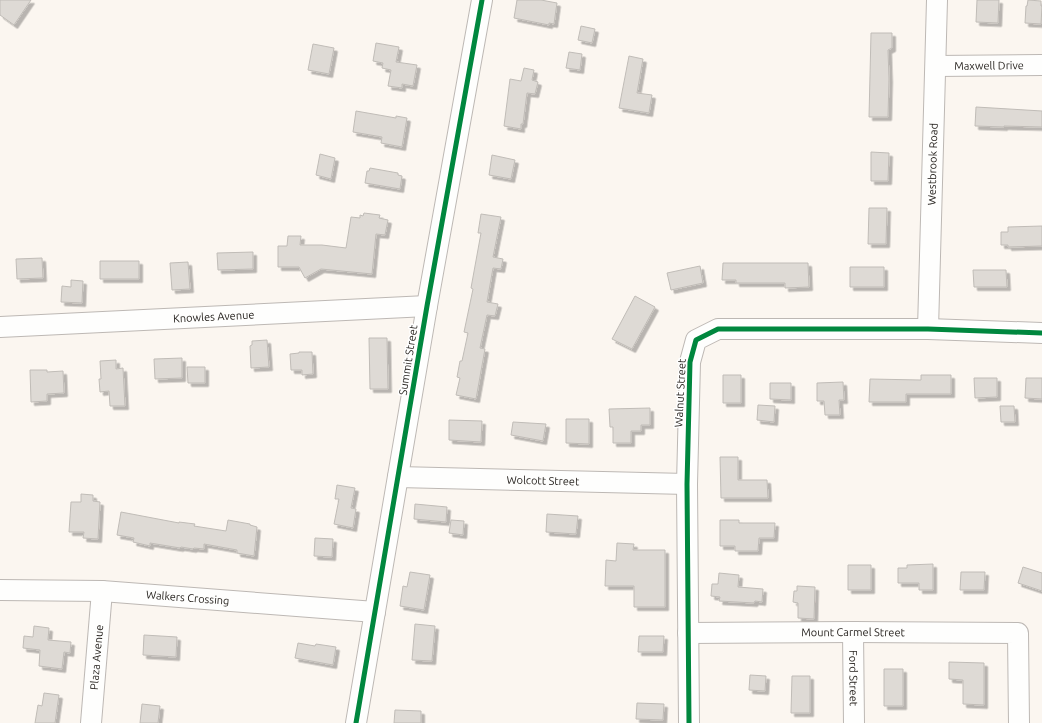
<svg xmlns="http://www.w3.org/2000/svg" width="1042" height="723" viewBox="0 0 1042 723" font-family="Ubuntu,sans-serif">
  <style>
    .building { fill: #dedad5; stroke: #c0bcb7; filter: url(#shadow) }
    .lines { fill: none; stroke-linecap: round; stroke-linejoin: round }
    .minor-casing { stroke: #bdb8b4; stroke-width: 22 }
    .minor { stroke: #fefefd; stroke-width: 20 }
    .cycleway-casing { stroke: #fff; stroke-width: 8 }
    .cycleway { stroke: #00873e; stroke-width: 5 }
    .labels { text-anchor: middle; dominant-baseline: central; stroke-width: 3; stroke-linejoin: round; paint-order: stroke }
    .street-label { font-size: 11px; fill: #27231f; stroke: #fff }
  </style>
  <defs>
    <filter id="shadow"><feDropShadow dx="3.5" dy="3.5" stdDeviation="0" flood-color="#0004"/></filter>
  </defs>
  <rect width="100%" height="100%" fill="#fbf6f0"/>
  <!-- building -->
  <path class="building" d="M 0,0 L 31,0 L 14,25 L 0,15 Z
    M 517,0 L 541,0 L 557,3 L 554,24 L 549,23 L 549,25 L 514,18 Z
    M 977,0 L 999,0 L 998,23 L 976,22 Z
    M 1028,0 L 1041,1 L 1041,6 L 1042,6 L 1041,24 L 1025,23 L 1026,6 L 1027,6 Z
    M 581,26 L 595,29 L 592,43 L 578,40 Z
    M 871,33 L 892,33 L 892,48 L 888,50 L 889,79 L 888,117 L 869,117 Z
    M 376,43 L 399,47 L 396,62 L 417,65 L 413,86 L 402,84 L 402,88 L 388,86 L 391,70 L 382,68 L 383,63 L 373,61 Z
    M 313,44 L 334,48 L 329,74 L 308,70 Z
    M 569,52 L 582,54 L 580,70 L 566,68 Z
    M 629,56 L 643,59 L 637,93 L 652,95 L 649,113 L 619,108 Z
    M 524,68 L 534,70 L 532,80 L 538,82 L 535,94 L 527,93 L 523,124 L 521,124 L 521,129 L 504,126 L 510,79 L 521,81 Z
    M 976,107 L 1042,111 L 1042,127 L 1004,126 L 1004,127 L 975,126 Z
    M 356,111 L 396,118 L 396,116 L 407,118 L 402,147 L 381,143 L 382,137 L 353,132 Z
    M 871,152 L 889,153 L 888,181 L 871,181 Z
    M 320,154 L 335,158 L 331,179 L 316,175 Z
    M 492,155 L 515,160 L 511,179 L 489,175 Z
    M 370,168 L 398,173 L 398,175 L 402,176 L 400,189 L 365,183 L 367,171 L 369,171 Z
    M 869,208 L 887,208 L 886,244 L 868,244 Z
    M 364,213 L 380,215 L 379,218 L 388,220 L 385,235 L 376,234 L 372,274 L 321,269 L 305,278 L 299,267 L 278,267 L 278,246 L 287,246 L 288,236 L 301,236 L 300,245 L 322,245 L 346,248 L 351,217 L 360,218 L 360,215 L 363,216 Z
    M 481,214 L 501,217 L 493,257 L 503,259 L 501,269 L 493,268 L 487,302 L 498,304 L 495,316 L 487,315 L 480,348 L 485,349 L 476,399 L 456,395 L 460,378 L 457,377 L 460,361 L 462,361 L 468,333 L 464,332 L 473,289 L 471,288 L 481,233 L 478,233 Z
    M 1042,226 L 1042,246 L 1008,247 L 1008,245 L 1001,245 L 1001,232 L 1008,232 L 1008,227 Z
    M 253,252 L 253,269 L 218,270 L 217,253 Z
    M 42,258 L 43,278 L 17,279 L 16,259 Z
    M 100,261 L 139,261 L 139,279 L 100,279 Z
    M 188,262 L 190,289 L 172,290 L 170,263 Z
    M 723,263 L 808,263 L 809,287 L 785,288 L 785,283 L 736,283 L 736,280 L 722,280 Z
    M 700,266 L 703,283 L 671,290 L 667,273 Z
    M 850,267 L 884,267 L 884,287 L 850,287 Z
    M 973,270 L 1006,270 L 1007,287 L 974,287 Z
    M 71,280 L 83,281 L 82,303 L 61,302 L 62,286 L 71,287 Z
    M 635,296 L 655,307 L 632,349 L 612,339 Z
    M 369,338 L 387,338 L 388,389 L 370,389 Z
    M 267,340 L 269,367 L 251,368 L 250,346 L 252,345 L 252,341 Z
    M 299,352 L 312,352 L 313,374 L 302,375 L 302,370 L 291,370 L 290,354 L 299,353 Z
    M 182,358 L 182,378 L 155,379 L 154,359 Z
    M 116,360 L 116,369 L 123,368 L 125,406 L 110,406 L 109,391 L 100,392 L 99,379 L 101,379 L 100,361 Z
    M 187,367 L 205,367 L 205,383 L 188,383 Z
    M 30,370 L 47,370 L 47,372 L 63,371 L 64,393 L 47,394 L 47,401 L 31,402 Z
    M 723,375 L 741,375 L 741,403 L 723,403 Z
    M 921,375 L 951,375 L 951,394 L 906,394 L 906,402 L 869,402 L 870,379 L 921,380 Z
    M 974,378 L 997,378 L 997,397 L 975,398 Z
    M 1026,378 L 1042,378 L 1042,399 L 1025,398 Z
    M 843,382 L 844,400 L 839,400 L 840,415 L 825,415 L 824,401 L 817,401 L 817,383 Z
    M 770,383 L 791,383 L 791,400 L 770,399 Z
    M 758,405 L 775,406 L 774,422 L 757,420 Z
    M 1000,406 L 1014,406 L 1015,422 L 1001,422 Z
    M 650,408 L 650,425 L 641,425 L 641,431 L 631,431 L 631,443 L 613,443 L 613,427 L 610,427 L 609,409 Z
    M 566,419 L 589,419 L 589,444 L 566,443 Z
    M 449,420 L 482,421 L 481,442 L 449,440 Z
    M 513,422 L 546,424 L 543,441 L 511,435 Z
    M 720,457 L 738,457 L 738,480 L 767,480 L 768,498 L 721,498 Z
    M 337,485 L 355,488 L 351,508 L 356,509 L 353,528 L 334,524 L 339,499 L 335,499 Z
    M 81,494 L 93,495 L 93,501 L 100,502 L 98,539 L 83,538 L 84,532 L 69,532 L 71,502 L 81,502 Z
    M 415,504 L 447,507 L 446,522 L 414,519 Z
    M 121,512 L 179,523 L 179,522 L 195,524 L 194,526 L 226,531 L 228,520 L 250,524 L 250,525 L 257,527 L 254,556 L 237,553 L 237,550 L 204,544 L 204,549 L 194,548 L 193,549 L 181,547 L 180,548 L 150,543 L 150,546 L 133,542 L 134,538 L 117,535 Z
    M 547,514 L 578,516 L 576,534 L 546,532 Z
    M 451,520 L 464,521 L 463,535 L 449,533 Z
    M 720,520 L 739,520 L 739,523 L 775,523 L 774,538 L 759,538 L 758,551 L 735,551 L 735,546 L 720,546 Z
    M 315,538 L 333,539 L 332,557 L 314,556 Z
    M 617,543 L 634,544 L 633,550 L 665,550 L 665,607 L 634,607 L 634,586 L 605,586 L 606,560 L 616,561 Z
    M 933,564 L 933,590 L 919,590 L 919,583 L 898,583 L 898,568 L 907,568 L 907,565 Z
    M 848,565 L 871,565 L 871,590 L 848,590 Z
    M 1023,567 L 1042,573 L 1042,591 L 1018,583 Z
    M 410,572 L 430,575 L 424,610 L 400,606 L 403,586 L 407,587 Z
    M 961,572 L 985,572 L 984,590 L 960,590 Z
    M 719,573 L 739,575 L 738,587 L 763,589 L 762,602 L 755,601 L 754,603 L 719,601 L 720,597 L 711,596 L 712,584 L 718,584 Z
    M 797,586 L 815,587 L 814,619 L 798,618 L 798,603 L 793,602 L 794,591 L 797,591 Z
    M 415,624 L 435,626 L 432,661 L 412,660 Z
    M 34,626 L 49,628 L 48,640 L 71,642 L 70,653 L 64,652 L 62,669 L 39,666 L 40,650 L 23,648 L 24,636 L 33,637 Z
    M 144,635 L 177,637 L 176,657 L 143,655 Z
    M 639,636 L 664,636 L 663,652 L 638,652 Z
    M 298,643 L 315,646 L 316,644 L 336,647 L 333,665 L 295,658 Z
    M 949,662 L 984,663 L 984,705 L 963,704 L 963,680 L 949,679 Z
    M 884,669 L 903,669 L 903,706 L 884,706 Z
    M 750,675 L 766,676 L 765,691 L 749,690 Z
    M 792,676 L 810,676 L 810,713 L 791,713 Z
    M 44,693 L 59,695 L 55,723 L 35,723 L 38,705 L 42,706 Z
    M 637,703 L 664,704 L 663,720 L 636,719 Z
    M 142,704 L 160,706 L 158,723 L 140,723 Z
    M 395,710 L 421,711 L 421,723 L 394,723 Z"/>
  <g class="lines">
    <defs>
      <g id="minor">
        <path id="s1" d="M 936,66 L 1042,65"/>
        <path id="s2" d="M 0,327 L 427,306"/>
        <path id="s3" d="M 928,329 L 937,0"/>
        <path id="s4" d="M 398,477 L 687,484"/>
        <path id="s5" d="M 0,590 L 102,591 L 375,612"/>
        <path id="s6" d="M 853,632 L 854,723"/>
        <path id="s7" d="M 688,633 L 853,632 L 1018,633 L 1019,723"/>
        <path id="s8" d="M 91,723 L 102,591"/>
        <path d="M 356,723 L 427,306 L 482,0"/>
        <path d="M 689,723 L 687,484 L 690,362 L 696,340 L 718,329 L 928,329 L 1042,333"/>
      </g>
    </defs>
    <!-- minor casing -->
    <use href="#minor" class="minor-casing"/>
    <!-- minor -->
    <use href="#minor" class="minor"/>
    <defs>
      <path id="cycleway" d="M 356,723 L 427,306 L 482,0
        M 689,723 L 687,484 L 690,362 L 696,340 L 718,329 L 928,329 L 1042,333"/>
    </defs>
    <!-- cycleway casing -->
    <use href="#cycleway" class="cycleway-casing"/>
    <!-- cycleway -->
    <use href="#cycleway" class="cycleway"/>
  </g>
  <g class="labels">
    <!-- street labels -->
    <g class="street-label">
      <text stroke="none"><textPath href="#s1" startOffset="53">Maxwell Drive</textPath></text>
      <text stroke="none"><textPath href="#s3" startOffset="165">Westbrook Road</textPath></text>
      <text stroke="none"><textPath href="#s2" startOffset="214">Knowles Avenue</textPath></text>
      <text transform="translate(408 360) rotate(-81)">Summit Street</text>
      <text transform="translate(680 393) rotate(-87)">Walnut Street</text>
      <text stroke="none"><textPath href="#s4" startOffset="145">Wolcott Street</textPath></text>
      <text stroke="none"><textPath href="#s5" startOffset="188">Walkers Crossing</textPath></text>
      <text stroke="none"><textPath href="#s7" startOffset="165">Mount Carmel Street</textPath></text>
      <text stroke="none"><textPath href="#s8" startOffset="66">Plaza Avenue</textPath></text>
      <text stroke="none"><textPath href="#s6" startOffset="46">Ford Street</textPath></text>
    </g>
  </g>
</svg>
